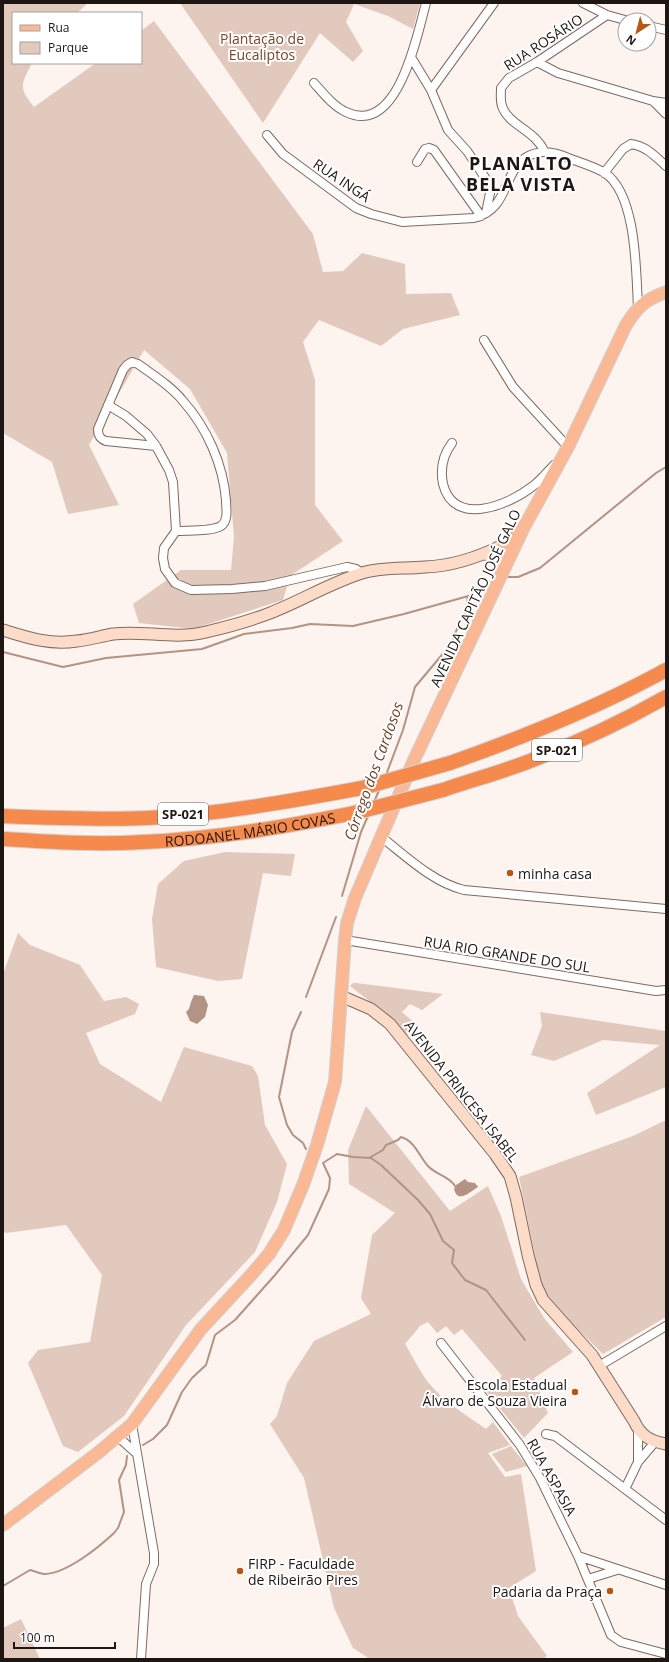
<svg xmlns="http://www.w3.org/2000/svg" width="669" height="1662" viewBox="0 0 669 1662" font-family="'Open Sans',sans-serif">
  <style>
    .green { fill: #e1c9bd }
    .water { fill: #b39383 }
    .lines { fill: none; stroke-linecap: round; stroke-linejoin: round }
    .stream { stroke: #b39383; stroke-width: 2 }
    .minor-casing { stroke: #7f6a5f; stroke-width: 10 }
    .secondary-casing { stroke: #7f6a5f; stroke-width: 13 }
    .primary-casing { stroke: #d2d0d0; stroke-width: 14 }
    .motorway-casing { stroke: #d2d0d0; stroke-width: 16 }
    .minor { stroke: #fff; stroke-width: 8 }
    .secondary { stroke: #fcdcc9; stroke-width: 11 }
    .primary { stroke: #fab994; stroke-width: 12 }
    .motorway { stroke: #f68a4c; stroke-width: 14 }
    .motorway-bridge-casing { stroke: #d2d0d0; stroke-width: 16; stroke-linecap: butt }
    .motorway-bridge { stroke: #f68a4c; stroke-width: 14 }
    .poi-dot { fill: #b75714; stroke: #fff; stroke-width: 1.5 }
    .labels { text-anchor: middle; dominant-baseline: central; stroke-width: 4; stroke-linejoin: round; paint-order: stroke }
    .shield { fill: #fff; stroke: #625c59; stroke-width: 1 }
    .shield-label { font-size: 13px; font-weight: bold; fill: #1e1612 }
    .park-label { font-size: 14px; fill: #76472d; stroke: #fff }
    .street-label { font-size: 14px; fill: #1e1612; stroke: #fff }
    .poi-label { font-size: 14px; fill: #1e1612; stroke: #fff; text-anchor: start }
    .water-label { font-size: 15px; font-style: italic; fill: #6e4026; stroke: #fff }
    .district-label { font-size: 18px; font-weight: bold; letter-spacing: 1px; fill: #1e1612; stroke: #fff }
  </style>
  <rect width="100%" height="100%" fill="#fdf3ef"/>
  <!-- green -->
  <path class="green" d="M 3,3 L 88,3 L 77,13 L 13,13 L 13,63 L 32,63 C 21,85 18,87 34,107 L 96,63 L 141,63 L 141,31 L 154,21 L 313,234 L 323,272 L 343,271 L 362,253 L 405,264 L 406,294 L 451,293 L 460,315 L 403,329 L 381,346 L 319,320 L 303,342 L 315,380 L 315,505 L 343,541 L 290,576 L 283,600 L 193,629 L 139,623 L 133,604 L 181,570 L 231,570 L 234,537 L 227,453 L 190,389 L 144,350 L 89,445 L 119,505 L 68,514 L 52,462 L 3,433 Z
    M 180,3 L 420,3 L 413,29 L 388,16 L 354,4 L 346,22 L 363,51 L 353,62 L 320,33 L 263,123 Z
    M 225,852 L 295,854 L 291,876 L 263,873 L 242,979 L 218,981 L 156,967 L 152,919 L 158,884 L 184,861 Z
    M 18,933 L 30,945 L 80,965 L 104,1001 L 126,997 L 139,1004 L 135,1014 L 86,1033 L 100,1064 L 161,1102 L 184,1047 L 252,1066 L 258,1076 L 265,1125 L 287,1164 L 277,1202 L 255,1252 L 186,1325 L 124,1416 L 78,1452 L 63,1446 L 28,1363 L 38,1350 L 90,1342 L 102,1275 L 66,1225 L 6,1233 L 3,1231 L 3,974 Z
    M 353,983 L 356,983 L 443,994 L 422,1010 L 410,1004 L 402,1012 L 418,1026 L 407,1035 L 377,1007 L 350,986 Z
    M 540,1012 L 666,1031 L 666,1087 L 596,1115 L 587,1093 L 660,1045 L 603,1040 L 554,1061 L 531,1055 L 542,1026 Z
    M 366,1106 L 450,1211 L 488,1186 L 501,1216 L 521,1279 L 544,1318 L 573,1352 L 534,1378 L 548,1413 L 524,1438 L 485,1390 L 502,1376 L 462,1329 L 454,1335 L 446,1326 L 437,1333 L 428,1322 L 420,1326 L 405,1344 C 413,1357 419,1370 428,1382 C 443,1401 466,1415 486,1429 L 493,1422 L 510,1445 L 488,1453 L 505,1477 L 521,1474 L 536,1571 L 509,1588 L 518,1616 L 547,1656 L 543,1659 L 370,1659 L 353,1648 L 334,1608 L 304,1478 L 270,1424 L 277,1416 L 287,1383 L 314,1341 L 371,1314 L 361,1298 L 372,1235 L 395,1213 L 349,1184 L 348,1150 Z
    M 666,1120 L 666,1317 L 603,1354 L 543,1295 L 519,1177 L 633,1136 Z
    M 511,1446 L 527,1466 L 506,1472 L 492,1454 Z
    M 21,1619 L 40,1659 L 3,1659 L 3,1628 Z"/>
  <!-- water -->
  <path class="water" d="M 194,995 L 204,996 L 208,1005 L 205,1017 L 197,1024 L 190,1021 L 186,1012 L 189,1009 L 191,1002 Z
    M 465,1179 L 468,1182 L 475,1183 L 478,1187 C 470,1192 458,1204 454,1189 L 456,1185 Z"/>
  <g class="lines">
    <!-- stream -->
    <path class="stream" d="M 507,577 L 518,577 L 540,568 L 656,473 L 666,467
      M 3,652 L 63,667 L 106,658 L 202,649 L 244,634 L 292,628 L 310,624 L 353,626 L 404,614 L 472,595 L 486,585
      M 386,775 L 403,730 L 415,687 L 451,644 L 459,624 L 465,615 L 468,596
      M 374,802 L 380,788
      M 342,896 L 361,832 L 368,816
      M 306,997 L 336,917
      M 301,1012 L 292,1032 L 279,1097 L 287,1125 L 293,1135 L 303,1143 L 306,1149
      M 369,1158 L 383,1150 L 386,1145 L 398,1140 L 401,1137 C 415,1141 419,1156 428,1166 C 436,1175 449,1176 455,1186
      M 143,1445 L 153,1439 L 167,1425 L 182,1392 L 192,1378 L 206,1365 L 215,1335 L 235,1320 L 275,1275 L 308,1235 L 329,1189 L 330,1178 L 323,1163 L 337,1154 L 353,1157 L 371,1158 L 381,1165 L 418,1200 L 430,1214 L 443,1241 L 454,1250 L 452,1263 L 465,1280 L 486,1290 L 525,1340
      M 3,1586 L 30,1570 C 35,1571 41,1574 45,1574 C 67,1573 98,1548 114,1533 L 118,1528 L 124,1512 L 119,1480 L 126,1465 L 127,1456"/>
    <defs>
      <path id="minor" d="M 583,3 L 607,15 L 625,20
        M 649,26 L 666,30
        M 411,57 L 431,90 L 448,130 L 467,151 L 486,179 L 490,193 L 486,213
        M 537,62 L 558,73 L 653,101 L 666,114
        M 314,83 C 323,93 333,106 346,112 C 398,137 417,35 426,3
        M 431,90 L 494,3
        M 653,101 L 666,103
        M 267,135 L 283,154 L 356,208 L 371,214 L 402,222 L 474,218 C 509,209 502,175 525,158 C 540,148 556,152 571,159 C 582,163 595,167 605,173 C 637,195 636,272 638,308
        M 544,151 C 536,131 508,125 502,106 C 500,100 501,94 501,88 L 509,78 L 537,62 L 607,15
        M 417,162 L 425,149 L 429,148 L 434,150 L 481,216
        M 604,173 L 623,149 L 631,144 C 646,146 655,156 666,166
        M 484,340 L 513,387 L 568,447
        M 108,405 L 126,416 L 147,434 L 156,446 L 169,470 L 173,482 L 176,531 L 164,548 L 163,558 L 165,569 L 175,583 L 191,590 L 232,589 L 265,586 L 347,567 L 356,569 L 362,573
        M 452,443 C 443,455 440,469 443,484 C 454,528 509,505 533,486 C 541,480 547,472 554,465
        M 156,446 L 106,441 C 100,439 98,436 98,429 L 123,370 L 127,365 L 132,362 L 138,364 C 153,375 171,386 183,401 C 207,428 223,464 226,500 C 226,509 229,520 221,526 C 211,532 188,530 176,531
        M 380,836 C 406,856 432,882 464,890 L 666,909
        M 345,940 L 656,991 L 666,990
        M 441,1343 L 520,1445 L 540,1478 L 578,1556 L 611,1635 L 621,1642 L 666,1654
        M 599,1366 L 666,1326
        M 132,1424 L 154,1553 L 154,1564 L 146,1584 L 141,1659
        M 546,1434 L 555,1436 L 666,1520
        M 117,1436 L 136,1453
        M 638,1462 L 638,1431
        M 625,1489 L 638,1462 L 655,1442
        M 578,1556 L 666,1585
        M 588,1579 L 617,1570"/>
      <path id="secondary" d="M 486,554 L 505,566
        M 3,630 C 29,638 49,645 77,641 C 89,640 101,636 113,634 C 144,630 173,640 206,632 C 227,627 250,621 270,613 C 301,601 330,583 362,573 C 382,567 404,569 425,567 C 452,566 479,557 503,545 L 510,549
        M 341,996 L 371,1009 L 390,1024 L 495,1154 L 510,1176 L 516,1197 L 528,1255 L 536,1285 L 543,1300 L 592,1355 L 634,1421 C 641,1436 650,1441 666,1444"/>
      <path id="primary" d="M 503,545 L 520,532
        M 3,1525 L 99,1452 L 132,1424 L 201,1329 L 251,1275 L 269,1254 L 284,1230 L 303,1185 L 317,1145 L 335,1082 L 345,940 L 347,923 L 355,898 L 414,760 L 523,529 L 568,447 L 626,325 C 638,306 645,300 666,292"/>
      <g id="motorway">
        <path d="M 450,763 C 524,737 597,708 666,670"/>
        <path d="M 443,790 C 472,780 502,772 530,761 C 577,743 622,722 666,697"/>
        <path d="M 3,816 C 51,818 100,820 148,818 C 220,814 292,801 362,788"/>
        <path id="s1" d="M 3,839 C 50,842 96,845 143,842 C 214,839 284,827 354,813"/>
      </g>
    </defs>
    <!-- minor casing -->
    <use href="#minor" class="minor-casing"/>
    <!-- secondary casing -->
    <use href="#secondary" class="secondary-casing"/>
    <!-- primary casing -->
    <use href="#primary" class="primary-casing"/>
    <!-- motorway casing -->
    <use href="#motorway" class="motorway-casing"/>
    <!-- minor -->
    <use href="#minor" class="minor"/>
    <!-- secondary -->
    <use href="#secondary" class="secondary"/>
    <!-- primary -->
    <use href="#primary" class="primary"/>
    <!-- motorway -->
    <use href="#motorway" class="motorway"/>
    <defs>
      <path id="motorway-bridge" d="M 362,788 L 450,763
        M 354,813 L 443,790"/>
    </defs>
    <!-- motorway-bridge casing -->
    <use href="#motorway-bridge" class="motorway-bridge-casing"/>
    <!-- motorway-bridge -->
    <use href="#motorway-bridge" class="motorway-bridge"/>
  </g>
  <!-- markers -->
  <g class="poi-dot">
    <circle cx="510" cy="873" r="4"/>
    <circle cx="575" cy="1392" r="4"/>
    <circle cx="240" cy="1571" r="4"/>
    <circle cx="610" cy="1591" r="4"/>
  </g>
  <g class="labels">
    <!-- shield labels -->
    <g class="shield">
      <rect x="532" y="739" width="50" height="22" rx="3"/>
      <rect x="158" y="803" width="50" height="22" rx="3"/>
    </g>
    <g class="shield-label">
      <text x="557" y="750">SP-021</text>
      <text x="183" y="814">SP-021</text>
    </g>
    <!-- park labels -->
    <g class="park-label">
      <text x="262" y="38">Plantação de<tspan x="262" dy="16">Eucaliptos</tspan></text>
    </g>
    <!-- street labels -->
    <g class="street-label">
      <text transform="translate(543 42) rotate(-33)">RUA ROSÁRIO</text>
      <text transform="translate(342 180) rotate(34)">RUA INGÁ</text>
      <text transform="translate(475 598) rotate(-65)">AVENIDA CAPITÃO JOSÉ GALO</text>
      <text stroke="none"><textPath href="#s1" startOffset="248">RODOANEL MÁRIO COVAS</textPath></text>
      <text transform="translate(507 954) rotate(9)">RUA RIO GRANDE DO SUL</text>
      <text transform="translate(462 1091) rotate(52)">AVENIDA PRINCESA ISABEL</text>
      <text transform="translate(552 1477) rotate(61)">RUA ASPASIA</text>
    </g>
    <!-- poi labels -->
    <g class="poi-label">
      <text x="518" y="873">minha casa</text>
      <text x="567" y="1384" text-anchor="end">Escola Estadual<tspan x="567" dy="16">Álvaro de Souza Vieira</tspan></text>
      <text x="248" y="1563">FIRP - Faculdade<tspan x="248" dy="16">de Ribeirão Pires</tspan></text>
      <text x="602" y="1591" text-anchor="end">Padaria da Praça</text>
    </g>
    <!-- water labels -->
    <g class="water-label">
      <text transform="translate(373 771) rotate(-70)">Córrego dos Cardosos</text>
    </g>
    <!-- district labels -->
    <g class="district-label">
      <text x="521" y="163">PLANALTO<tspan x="521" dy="21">BELA VISTA</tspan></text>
    </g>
  </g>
  <!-- border -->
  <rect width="669" height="1662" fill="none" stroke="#1e1612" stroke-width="8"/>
  <!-- legend -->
  <rect x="12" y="12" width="130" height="52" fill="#ffffff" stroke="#a5a2a0"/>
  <rect x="20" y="25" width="20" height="6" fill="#fab994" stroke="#a5a2a0"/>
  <text x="48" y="32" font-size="12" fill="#1e1612">Rua</text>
  <rect x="20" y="42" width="20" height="12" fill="#e1c9bd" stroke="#a5a2a0"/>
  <text x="48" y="52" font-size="12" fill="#1e1612">Parque</text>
  <!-- north arrow -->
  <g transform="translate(637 32) rotate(216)"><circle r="19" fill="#ffffff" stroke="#a5a2a0"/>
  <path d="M0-3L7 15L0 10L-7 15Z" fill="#b75714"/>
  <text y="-6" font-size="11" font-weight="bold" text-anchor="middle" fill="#1e1612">N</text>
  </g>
  <!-- scale -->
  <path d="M14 1642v6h101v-6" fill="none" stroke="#1e1612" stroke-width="2"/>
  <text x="20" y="1642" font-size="12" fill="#1e1612" stroke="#ffffff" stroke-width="3" paint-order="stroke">100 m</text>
</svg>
